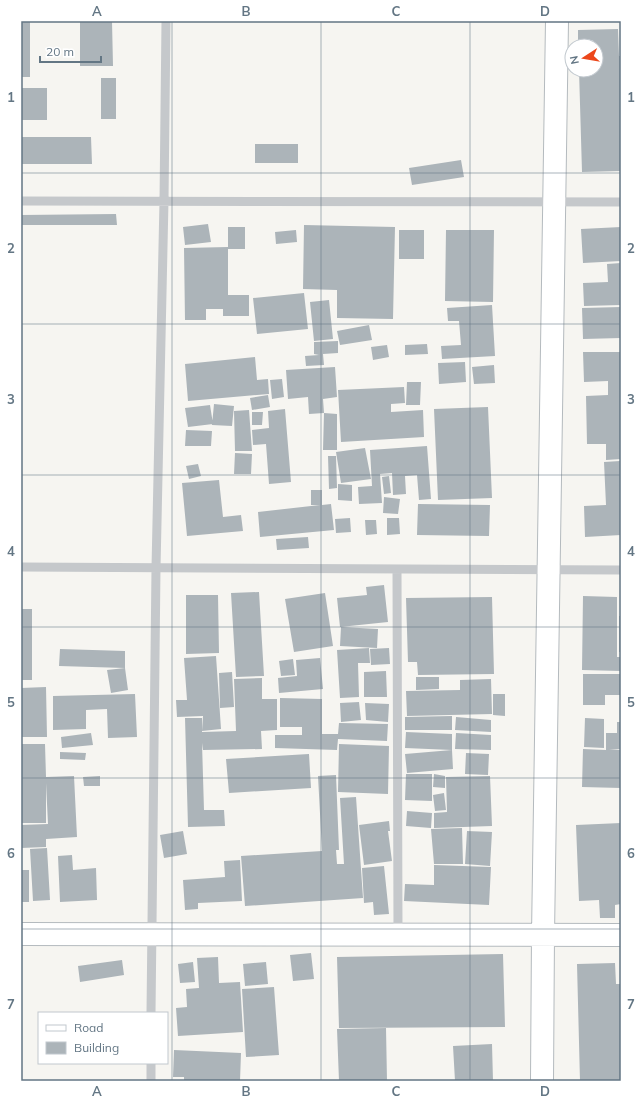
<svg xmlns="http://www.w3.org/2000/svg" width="642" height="1102" viewBox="0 0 642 1102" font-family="Mulish,sans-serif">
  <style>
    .building { fill: #acb4b9 }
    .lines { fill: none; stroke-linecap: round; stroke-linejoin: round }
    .secondary-casing { stroke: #b4babe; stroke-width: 24 }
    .lane { stroke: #c5c8cb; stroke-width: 9 }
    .secondary { stroke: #fff; stroke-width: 22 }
    .grid { fill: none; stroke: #637684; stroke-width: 1; stroke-opacity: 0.55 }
    .neatline { fill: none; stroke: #637684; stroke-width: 1.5 }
    .grid-label { font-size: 13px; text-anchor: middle; font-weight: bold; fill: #637684 }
  </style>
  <rect width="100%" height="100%" fill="#f6f5f1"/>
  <!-- building -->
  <path class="building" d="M 21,21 L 30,21 L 30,77 L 21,77 Z
    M 80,21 L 112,21 L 113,66 L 80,66 Z
    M 618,29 L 619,56 L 621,56 L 621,171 L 582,172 L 579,70 L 596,70 L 596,46 L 578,46 L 578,30 Z
    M 101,78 L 116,78 L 116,119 L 101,119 Z
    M 21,88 L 47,88 L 47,120 L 21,120 Z
    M 21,137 L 91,137 L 92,164 L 21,164 Z
    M 255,144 L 298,144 L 298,163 L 255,163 Z
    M 461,160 L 464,177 L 412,185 L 409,168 Z
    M 116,214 L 117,225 L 21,225 L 21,215 Z
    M 208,224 L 211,242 L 185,245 L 183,227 Z
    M 304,225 L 395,227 L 393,319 L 337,318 L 337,290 L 303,289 Z
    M 228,227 L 245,227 L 245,249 L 228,249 L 228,295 L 249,295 L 249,316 L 223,316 L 223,309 L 206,309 L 206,320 L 185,320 L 184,248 L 228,247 Z
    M 621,227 L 621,261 L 583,263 L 581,229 Z
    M 296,230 L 297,242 L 276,244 L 275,232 Z
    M 399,230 L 424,230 L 424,259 L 399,259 Z
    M 446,230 L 494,230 L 493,302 L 445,301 Z
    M 621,263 L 621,305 L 584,306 L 583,283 L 608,282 L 607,264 Z
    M 304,293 L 308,329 L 257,334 L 253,298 Z
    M 329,300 L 333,339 L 314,341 L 310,302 Z
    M 492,305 L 495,356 L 442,359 L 441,346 L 461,345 L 459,321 L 448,321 L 447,308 Z
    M 621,307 L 621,338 L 583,339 L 582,308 Z
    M 369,325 L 372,340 L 340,345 L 337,331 Z
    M 338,341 L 338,353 L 323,354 L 324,365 L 306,366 L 305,356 L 319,355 L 314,354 L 314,342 Z
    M 427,344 L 428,354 L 405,355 L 405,345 Z
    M 387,345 L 389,357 L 373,360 L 371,347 Z
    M 583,352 L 621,352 L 621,459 L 606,460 L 606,444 L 587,444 L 586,396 L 608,395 L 608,381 L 584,382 Z
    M 255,357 L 257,380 L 268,379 L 269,394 L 188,401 L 185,364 Z
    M 465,362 L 466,382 L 439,384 L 438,363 Z
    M 494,365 L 495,383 L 474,384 L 472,367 Z
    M 335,367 L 337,397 L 323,399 L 324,413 L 309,414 L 308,397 L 288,399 L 286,370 Z
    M 282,379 L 284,397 L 272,399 L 270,380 Z
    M 407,382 L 421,382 L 420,405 L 406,405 Z
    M 404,387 L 405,403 L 391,404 L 391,412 L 423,410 L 424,437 L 341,442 L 338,390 Z
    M 268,395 L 270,407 L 252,410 L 250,398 Z
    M 214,404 L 234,406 L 232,426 L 212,425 Z
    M 210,405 L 213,424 L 188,427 L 185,408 Z
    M 488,407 L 492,498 L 438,500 L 434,409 Z
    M 285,409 L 291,482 L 269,484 L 266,444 L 253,445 L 252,430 L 269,428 L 268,411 Z
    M 249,410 L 252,451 L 235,451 L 234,411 Z
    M 252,412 L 263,412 L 262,425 L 252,425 Z
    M 324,413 L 337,414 L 337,450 L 323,450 Z
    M 186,430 L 212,431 L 211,446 L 185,446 Z
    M 427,446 L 431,499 L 419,500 L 417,475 L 405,476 L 406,494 L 393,495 L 392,473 L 380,474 L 382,503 L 359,504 L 358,487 L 372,486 L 370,450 Z
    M 365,448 L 371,479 L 341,483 L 336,452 Z
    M 235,453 L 252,454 L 251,474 L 234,474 Z
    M 328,456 L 336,456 L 337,488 L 329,489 Z
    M 620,461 L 621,535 L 585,537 L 584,506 L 606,505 L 604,462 Z
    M 198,464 L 201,476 L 189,479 L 186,466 Z
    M 389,476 L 391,493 L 384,494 L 382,477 Z
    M 219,480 L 223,517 L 241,515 L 243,531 L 187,536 L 182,483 Z
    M 338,484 L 352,485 L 352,501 L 338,500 Z
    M 311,490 L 322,490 L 322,505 L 331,504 L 334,530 L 260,537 L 258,512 L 320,505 L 311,505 Z
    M 384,497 L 400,499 L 398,514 L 383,513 Z
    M 418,504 L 490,505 L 489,536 L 417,535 Z
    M 350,518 L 351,532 L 336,533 L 335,519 Z
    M 387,518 L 399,518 L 400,534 L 387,535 Z
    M 365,520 L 376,520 L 377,534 L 366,535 Z
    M 308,537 L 309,548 L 277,550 L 276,539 Z
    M 384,585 L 388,622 L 340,627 L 337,598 L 367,595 L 366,587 Z
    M 259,592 L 264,676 L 236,677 L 231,593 Z
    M 325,593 L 333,646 L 294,652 L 285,599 Z
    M 186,595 L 218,595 L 219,653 L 186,654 Z
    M 583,596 L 617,597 L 617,657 L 621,657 L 621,671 L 582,670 Z
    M 492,597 L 494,674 L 418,675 L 417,662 L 408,662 L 406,598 Z
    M 21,609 L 32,609 L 32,680 L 21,680 Z
    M 619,616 L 621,616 L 621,652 L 619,652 Z
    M 341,627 L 378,629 L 377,648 L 340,646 Z
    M 369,648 L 370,663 L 358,663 L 359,697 L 340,698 L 337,650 Z
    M 389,648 L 390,664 L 371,665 L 370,649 Z
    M 60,649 L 125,651 L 125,668 L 59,666 Z
    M 216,656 L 221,729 L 202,731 L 203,716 L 177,717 L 176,700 L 187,700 L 184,658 Z
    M 320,658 L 323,689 L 279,693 L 278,678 L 297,676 L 296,660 Z
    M 293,659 L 295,675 L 281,676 L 279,661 Z
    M 125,668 L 128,690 L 111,693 L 107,670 Z
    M 386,671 L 387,697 L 364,697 L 364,672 Z
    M 232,672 L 234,707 L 220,708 L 219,673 Z
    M 583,674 L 621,674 L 621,695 L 605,695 L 605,705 L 583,705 Z
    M 416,677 L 439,677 L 439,689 L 416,690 Z
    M 262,678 L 262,699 L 277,699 L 277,730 L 261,731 L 262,749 L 203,750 L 202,743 L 204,810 L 224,810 L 225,826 L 188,827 L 185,718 L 202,718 L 202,732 L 236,731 L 234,679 Z
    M 491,679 L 492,714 L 407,716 L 406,691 L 460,690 L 460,680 Z
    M 46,687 L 47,737 L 21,737 L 21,688 Z
    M 135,694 L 137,737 L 108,738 L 107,709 L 86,710 L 86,729 L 53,730 L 53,696 Z
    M 493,694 L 505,694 L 505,716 L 493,715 Z
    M 280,698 L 322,699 L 322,734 L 338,734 L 339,723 L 388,724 L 387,741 L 338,739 L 337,750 L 275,748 L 275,735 L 302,735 L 302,727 L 280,727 Z
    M 359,702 L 361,720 L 341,722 L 340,703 Z
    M 365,703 L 389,704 L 388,722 L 366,720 Z
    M 452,716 L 452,730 L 405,730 L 405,717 Z
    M 456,717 L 491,720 L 491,732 L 455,730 Z
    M 585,718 L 604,719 L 604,748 L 584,747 Z
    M 617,722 L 621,722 L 621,749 L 609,750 L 621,750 L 621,788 L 582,787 L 583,749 L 606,750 L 606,733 L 617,733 Z
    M 406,732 L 452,734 L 452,750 L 405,748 Z
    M 91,733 L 93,745 L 62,748 L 61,737 Z
    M 456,733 L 491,735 L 491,750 L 455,749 Z
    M 21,744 L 45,744 L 46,777 L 74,776 L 77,837 L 46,839 L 46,847 L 21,848 L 21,825 L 48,824 L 46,783 L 46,823 L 21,823 Z
    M 339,744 L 389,746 L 388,794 L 338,792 Z
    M 452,750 L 453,769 L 407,773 L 405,754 Z
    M 60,752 L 86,753 L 85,760 L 60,759 Z
    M 466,753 L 489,754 L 488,775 L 465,774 Z
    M 309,754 L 311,788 L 229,793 L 226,759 Z
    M 406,774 L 432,774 L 432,801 L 405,800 Z
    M 434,774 L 445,776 L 445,788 L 433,787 Z
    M 336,775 L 339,850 L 336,850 L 337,864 L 344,864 L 340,798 L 356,797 L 363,898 L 245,906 L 241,856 L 322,851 L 318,776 Z
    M 100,776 L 100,786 L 84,786 L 83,777 Z
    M 490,776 L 492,826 L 434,828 L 434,813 L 447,812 L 446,777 Z
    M 444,793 L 446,810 L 435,811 L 433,795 Z
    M 407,811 L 432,813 L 431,828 L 406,826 Z
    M 389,821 L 390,831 L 388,831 L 392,861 L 364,865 L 359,825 Z
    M 621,823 L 621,904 L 615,905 L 615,918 L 600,918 L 599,900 L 579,901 L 576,825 Z
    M 462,828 L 463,864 L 434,864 L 431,829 Z
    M 183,831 L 187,854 L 164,858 L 160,835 Z
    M 467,831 L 492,832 L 490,866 L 465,864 Z
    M 47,848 L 50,900 L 33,901 L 30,849 Z
    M 72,855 L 73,870 L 96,868 L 97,900 L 60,902 L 58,856 Z
    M 240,860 L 242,901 L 198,903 L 198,909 L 185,910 L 183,880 L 225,877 L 224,861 Z
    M 434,865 L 491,867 L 489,905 L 404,901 L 405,884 L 434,885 Z
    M 384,866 L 389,914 L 374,915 L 373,902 L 364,903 L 362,868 Z
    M 21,870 L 29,870 L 29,902 L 21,902 Z
    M 311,953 L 314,979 L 293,981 L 290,955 Z
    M 503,954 L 505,1027 L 339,1028 L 337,957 Z
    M 218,957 L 219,983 L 240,982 L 243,1032 L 178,1036 L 176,1008 L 187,1007 L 186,989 L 199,988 L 197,958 Z
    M 122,960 L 124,975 L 80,982 L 78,966 Z
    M 193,962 L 195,982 L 180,983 L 178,964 Z
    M 266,962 L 268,984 L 245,986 L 243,964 Z
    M 615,963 L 616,984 L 621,984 L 621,1081 L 580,1081 L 577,964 Z
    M 274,987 L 279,1055 L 246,1057 L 242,989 Z
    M 386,1028 L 387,1081 L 339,1081 L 337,1029 Z
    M 492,1044 L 493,1081 L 455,1081 L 453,1046 Z
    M 174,1050 L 241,1053 L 240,1081 L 184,1081 L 184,1077 L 173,1077 Z"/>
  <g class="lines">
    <defs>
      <path id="secondary" d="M 21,934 L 621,935
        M 542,1081 L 543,935 L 557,21"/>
    </defs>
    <!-- secondary casing -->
    <use href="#secondary" class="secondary-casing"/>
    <!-- lane -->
    <path class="lane" d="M 21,201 L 621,202
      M 21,567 L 621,570
      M 397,569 L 398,934
      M 151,1013 L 156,568 L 164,201 L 166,21
      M 151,1081 L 151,1063"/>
    <!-- secondary -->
    <use href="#secondary" class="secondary"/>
  </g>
  <!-- grid -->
  <path class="grid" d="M 172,21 L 172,1081M 321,21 L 321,1081M 470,21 L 470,1081M 21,173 L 621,173M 21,324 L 621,324M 21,475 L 621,475M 21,627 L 621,627M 21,778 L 621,778M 21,929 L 621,929"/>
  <!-- border -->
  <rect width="642" height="1102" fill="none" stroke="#ffffff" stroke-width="44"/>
  <!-- legend -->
  <rect x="38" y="1012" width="130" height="52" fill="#ffffff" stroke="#c1c8ce"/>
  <rect x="46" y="1025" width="20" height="6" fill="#ffffff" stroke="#c1c8ce"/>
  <text x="74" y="1032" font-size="12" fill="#637684">Road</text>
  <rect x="46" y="1042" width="20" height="12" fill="#acb4b9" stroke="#c1c8ce"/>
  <text x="74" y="1052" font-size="12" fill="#637684">Building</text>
  <!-- north arrow -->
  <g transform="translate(584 58) rotate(258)"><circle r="19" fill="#ffffff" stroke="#c1c8ce"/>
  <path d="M0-3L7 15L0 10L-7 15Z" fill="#ec471b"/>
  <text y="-6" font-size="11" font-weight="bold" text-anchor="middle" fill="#637684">N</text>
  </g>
  <!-- scale -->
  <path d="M40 56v6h61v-6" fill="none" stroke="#637684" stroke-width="2"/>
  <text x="46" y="56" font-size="12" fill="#637684" stroke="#ffffff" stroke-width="3" paint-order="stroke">20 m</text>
  <rect x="22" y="22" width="598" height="1058" class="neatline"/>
  <g class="grid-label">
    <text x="97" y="16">A</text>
    <text x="246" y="16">B</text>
    <text x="396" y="16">C</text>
    <text x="545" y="16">D</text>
    <text x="11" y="102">1</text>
    <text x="631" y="102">1</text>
    <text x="11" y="253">2</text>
    <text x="631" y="253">2</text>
    <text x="11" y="404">3</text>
    <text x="631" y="404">3</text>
    <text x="11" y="556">4</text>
    <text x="631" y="556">4</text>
    <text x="11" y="707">5</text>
    <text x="631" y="707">5</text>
    <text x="11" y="858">6</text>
    <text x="631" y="858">6</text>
    <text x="11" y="1009">7</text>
    <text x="631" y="1009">7</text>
    <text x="97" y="1096">A</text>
    <text x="246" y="1096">B</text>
    <text x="396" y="1096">C</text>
    <text x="545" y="1096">D</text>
  </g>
</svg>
